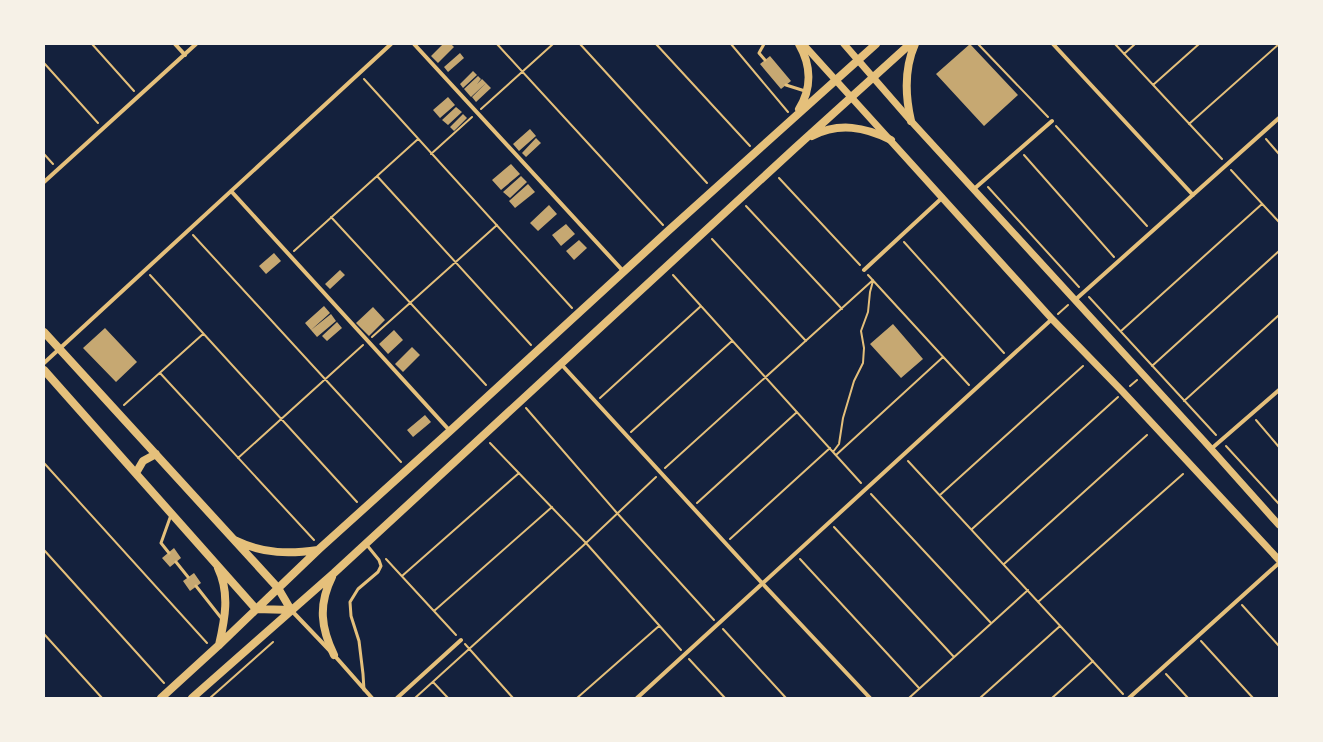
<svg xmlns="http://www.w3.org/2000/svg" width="1323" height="742" viewBox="0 0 1323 742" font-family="'Roboto Condensed',sans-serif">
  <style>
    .building { fill: #c6a872 }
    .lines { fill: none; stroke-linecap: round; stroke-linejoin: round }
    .path { stroke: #e5c07b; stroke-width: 2 }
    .service { stroke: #e5c07b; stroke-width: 3 }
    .minor { stroke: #e5c07b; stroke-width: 4 }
    .tertiary { stroke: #e5c07b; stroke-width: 7 }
    .secondary { stroke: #e5c07b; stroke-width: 8 }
  </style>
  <rect width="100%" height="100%" fill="#14213d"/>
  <!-- building -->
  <path class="building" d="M 443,44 L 451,44 L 454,47 L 438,63 L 431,56 Z
    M 970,44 L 1018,95 L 984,126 L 936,74 Z
    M 460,53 L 464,58 L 448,72 L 444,67 Z
    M 770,56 L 791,81 L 781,89 L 760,64 Z
    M 473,71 L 477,75 L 463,88 L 460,84 Z
    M 478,76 L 481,79 L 477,84 L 482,79 L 486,83 L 471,97 L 464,89 Z
    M 486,83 L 491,88 L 476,102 L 472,97 Z
    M 448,97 L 455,105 L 440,118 L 433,110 Z
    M 456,107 L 462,112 L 448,125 L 442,120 Z
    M 463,114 L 467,118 L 454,131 L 450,127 Z
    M 530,129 L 536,136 L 519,151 L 513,144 Z
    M 536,138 L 541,143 L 526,157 L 522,153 Z
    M 511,164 L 520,174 L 501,190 L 492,180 Z
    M 521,176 L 527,182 L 510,198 L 503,192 Z
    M 528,184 L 535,192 L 515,208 L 509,201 Z
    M 549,205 L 557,214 L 538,231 L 530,223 Z
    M 566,224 L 575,234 L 561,246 L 552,235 Z
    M 579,240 L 587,248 L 574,260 L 566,251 Z
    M 274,253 L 281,261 L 266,274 L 259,266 Z
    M 340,270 L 345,275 L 330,289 L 325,284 Z
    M 324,306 L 330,313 L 311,330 L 305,323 Z
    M 373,307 L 385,320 L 369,336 L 356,323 Z
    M 331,314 L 336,321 L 317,337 L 311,330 Z
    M 337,322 L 342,328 L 327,341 L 322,336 Z
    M 893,324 L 923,359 L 901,378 L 870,344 Z
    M 105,328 L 137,362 L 116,382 L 83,348 Z
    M 394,330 L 403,340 L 388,354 L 379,344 Z
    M 412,347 L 420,355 L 403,372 L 395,364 Z
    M 425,415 L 431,422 L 413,437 L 407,430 Z
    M 174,548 L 181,558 L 170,567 L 162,558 Z
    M 194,573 L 201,583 L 190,591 L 183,581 Z"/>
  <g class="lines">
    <!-- path -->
    <path class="path" d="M 92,44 L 134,91
      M 497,44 L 663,225
      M 580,44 L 707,183
      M 656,44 L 750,146
      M 731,44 L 788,112
      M 978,44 L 1048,117
      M 1115,44 L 1222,159
      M 1124,54 L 1135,44
      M 44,63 L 98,123
      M 364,79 L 572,308
      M 1153,85 L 1199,44
      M 481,109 L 553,44
      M 1189,124 L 1279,44
      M 1056,126 L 1147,226
      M 1266,139 L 1279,154
      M 44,154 L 53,164
      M 431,154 L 472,117
      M 1024,155 L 1114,257
      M 1231,170 L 1279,222
      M 377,176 L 531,345
      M 779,178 L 860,265
      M 988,187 L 1079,287
      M 746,206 L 842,309
      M 331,217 L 486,385
      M 193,235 L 401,462
      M 712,239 L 806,341
      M 904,242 L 1004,353
      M 294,251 L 418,139
      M 150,275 L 357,502
      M 673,275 L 861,483
      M 868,275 L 969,385
      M 1089,297 L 1216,435
      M 1058,314 L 1068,305
      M 1121,331 L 1262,204
      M 372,337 L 497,225
      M 1152,366 L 1279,251
      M 160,373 L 314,540
      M 1130,386 L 1137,380
      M 600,398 L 701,306
      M 1184,401 L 1279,315
      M 124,405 L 203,334
      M 526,408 L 617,513 L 714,620
      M 1256,420 L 1279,447
      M 631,432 L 732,341
      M 490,443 L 586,543 L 681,650
      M 1226,446 L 1279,504
      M 833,452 L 839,444 L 843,418 L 854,381 L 863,363 L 864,348 L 861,331 L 868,312 L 870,292 L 873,281
      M 836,455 L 943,357
      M 238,458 L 363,345
      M 908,461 L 1123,694
      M 44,463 L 207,643
      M 665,468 L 873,280
      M 871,494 L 991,623
      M 940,495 L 1083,366
      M 697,503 L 797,412
      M 834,527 L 954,657
      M 972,529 L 1118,397
      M 730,539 L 830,448
      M 44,550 L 164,683
      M 386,559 L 456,635
      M 800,559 L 919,688
      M 1004,564 L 1147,435
      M 402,576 L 519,473
      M 1038,602 L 1183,474
      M 1242,605 L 1279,646
      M 434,611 L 552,507
      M 723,629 L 786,698
      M 44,634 L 102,698
      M 1201,641 L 1253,698
      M 465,644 L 513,698
      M 689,659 L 725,698
      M 1166,674 L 1188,698
      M 433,682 L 448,698
      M 210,698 L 273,642
      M 415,698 L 586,543 L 656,477
      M 577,698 L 659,626
      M 909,698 L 1028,590
      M 980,698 L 1060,626
      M 1052,698 L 1093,661"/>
    <!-- service -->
    <path class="service" d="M 764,44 L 759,53 L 765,60
      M 786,85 L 805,91
      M 169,553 L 161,543 L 171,515
      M 176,562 L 188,577
      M 196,586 L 222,619
      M 364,690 L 363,674 L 359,641 L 351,616 L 350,602 L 358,589 L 378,572 L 381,566 L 379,560 L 366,544"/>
    <!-- minor -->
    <path class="minor" d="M 175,44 L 185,55
      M 414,44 L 624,272
      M 1053,44 L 1193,195
      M 44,182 L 196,44
      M 974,189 L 1052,121
      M 231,191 L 450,431
      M 864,270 L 943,197
      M 1075,300 L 1279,118
      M 44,363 L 391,44
      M 561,364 L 762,583 L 870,698
      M 1211,449 L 1279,390
      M 291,610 L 334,655 L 372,698
      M 397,698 L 461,640
      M 637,698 L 1052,319
      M 1129,698 L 1279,563"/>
    <!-- tertiary -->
    <path class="tertiary" d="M 803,44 L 1052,319 L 1123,392 L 1279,560
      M 844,44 L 911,121 L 1204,441 L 1279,525"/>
    <!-- secondary -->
    <path class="secondary" d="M 799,44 C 811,65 812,88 799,109
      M 911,121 C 905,95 904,69 915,44
      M 812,136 C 839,122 865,127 891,140
      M 44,332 L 278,588 L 291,610
      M 44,370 L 256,609 L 291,610
      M 136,473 L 143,461 L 156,454
      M 237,541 C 264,554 290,554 318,550
      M 218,568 C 230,593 225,619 219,645
      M 332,577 C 318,605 321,628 334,655
      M 161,698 L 219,645 L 318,550 L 450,431 L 668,231 L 876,44
      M 192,698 L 334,573 L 794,149 L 910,44"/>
  </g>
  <!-- border -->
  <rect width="1323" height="742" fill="none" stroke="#f6f1e7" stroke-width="90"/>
</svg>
